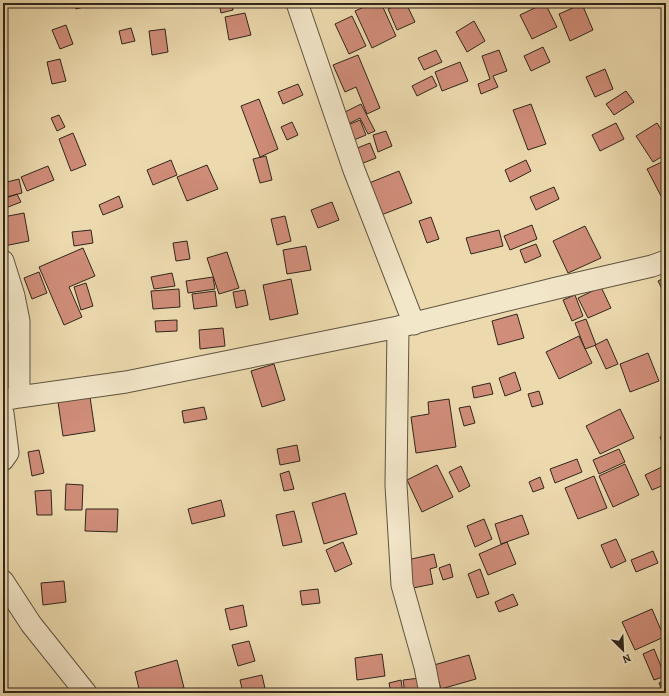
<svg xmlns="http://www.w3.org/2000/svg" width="669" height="696" viewBox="0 0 669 696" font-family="Alegreya,serif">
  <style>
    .building { fill: #d08d79; stroke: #30271b }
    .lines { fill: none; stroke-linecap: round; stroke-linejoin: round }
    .minor-casing { stroke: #5f5440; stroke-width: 23 }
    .minor { stroke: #f3e7ca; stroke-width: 21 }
  </style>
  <rect width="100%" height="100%" fill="#ecdaae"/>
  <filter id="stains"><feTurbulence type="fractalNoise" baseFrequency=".005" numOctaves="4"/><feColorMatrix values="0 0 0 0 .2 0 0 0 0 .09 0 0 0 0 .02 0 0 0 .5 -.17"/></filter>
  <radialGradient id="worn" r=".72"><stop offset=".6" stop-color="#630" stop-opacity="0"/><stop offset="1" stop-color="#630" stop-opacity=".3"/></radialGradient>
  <!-- building -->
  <path class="building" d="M 74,3 L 98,3 L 76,9 Z
    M 128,3 L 148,3 L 128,6 Z
    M 219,3 L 232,3 L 233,10 L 221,13 Z
    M 373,3 L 381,3 L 396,36 L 372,48 L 355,11 Z
    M 401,3 L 406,3 L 415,22 L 397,30 L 388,9 Z
    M 545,3 L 557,27 L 532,39 L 520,15 Z
    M 582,4 L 593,30 L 570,41 L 559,14 Z
    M 245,13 L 251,35 L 229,40 L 225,17 Z
    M 352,16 L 366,46 L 349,54 L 335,24 Z
    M 474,21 L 485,41 L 467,52 L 456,32 Z
    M 66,25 L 73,44 L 60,49 L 52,30 Z
    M 131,28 L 135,41 L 122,44 L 119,31 Z
    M 165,29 L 168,52 L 152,55 L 149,31 Z
    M 543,47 L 550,62 L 531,71 L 524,56 Z
    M 436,50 L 442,62 L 424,70 L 418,58 Z
    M 499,50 L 507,71 L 493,76 L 498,87 L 481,94 L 478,84 L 490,79 L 482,56 Z
    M 358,55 L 380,108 L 367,114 L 356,87 L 345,92 L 333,65 Z
    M 60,59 L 66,81 L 52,84 L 47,62 Z
    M 460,62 L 468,81 L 442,91 L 435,72 Z
    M 605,69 L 613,89 L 595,97 L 586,77 Z
    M 432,76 L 437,86 L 417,96 L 412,86 Z
    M 298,84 L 303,95 L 283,104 L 278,92 Z
    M 626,91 L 634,102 L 614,115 L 606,104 Z
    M 259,99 L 278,149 L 260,157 L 241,106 Z
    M 361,104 L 375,131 L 368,134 L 360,118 L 346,125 L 341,114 Z
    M 531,104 L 546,144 L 528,150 L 513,110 Z
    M 6,112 L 7,129 L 3,130 L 3,113 Z
    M 59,115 L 65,127 L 57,131 L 51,118 Z
    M 360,120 L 366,135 L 349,142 L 343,127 Z
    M 292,122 L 298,135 L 287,140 L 281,127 Z
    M 616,123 L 624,139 L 600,151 L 592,135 Z
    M 657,123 L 666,137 L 666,154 L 653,162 L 636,136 Z
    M 386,131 L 392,146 L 378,152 L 373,135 Z
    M 73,133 L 86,165 L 71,171 L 59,139 Z
    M 370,143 L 376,158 L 353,167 L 347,152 Z
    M 266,156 L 272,180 L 260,183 L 253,159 Z
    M 171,160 L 177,175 L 153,185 L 147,170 Z
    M 526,160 L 531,171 L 510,182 L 505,170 Z
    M 666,160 L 666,193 L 661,196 L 647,169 Z
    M 207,165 L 218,189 L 187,201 L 177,177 Z
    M 48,166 L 54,180 L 27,191 L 21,177 Z
    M 399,171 L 412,203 L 376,217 L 364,185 Z
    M 19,179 L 22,193 L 3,198 L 3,183 Z
    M 554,187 L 559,199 L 536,210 L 530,197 Z
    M 17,194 L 21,202 L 3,209 L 3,199 Z
    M 119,196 L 123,207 L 103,215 L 99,205 Z
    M 332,202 L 339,220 L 318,228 L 311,210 Z
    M 24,213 L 29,241 L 4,246 L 3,217 Z
    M 285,216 L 291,241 L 277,245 L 271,219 Z
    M 431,217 L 439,239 L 427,243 L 419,221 Z
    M 532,225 L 537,239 L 510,250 L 504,236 Z
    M 585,226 L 601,258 L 568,273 L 553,241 Z
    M 91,230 L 93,243 L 74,246 L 72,232 Z
    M 499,230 L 503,246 L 471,254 L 466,238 Z
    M 187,241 L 190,259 L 176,261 L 173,243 Z
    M 536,244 L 541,256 L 525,263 L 520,250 Z
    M 306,246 L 311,270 L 287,274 L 283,250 Z
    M 83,248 L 95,276 L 69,287 L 82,317 L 64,325 L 39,267 Z
    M 227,252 L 239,288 L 219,294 L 207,258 Z
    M 39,272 L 47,293 L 32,299 L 24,278 Z
    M 172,273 L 175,286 L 154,289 L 151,277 Z
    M 213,277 L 215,289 L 188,293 L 186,281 Z
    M 666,277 L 666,297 L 658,281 Z
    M 291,279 L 298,314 L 270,320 L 263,285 Z
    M 86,283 L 93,306 L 81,310 L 74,287 Z
    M 601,287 L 611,308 L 588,318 L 578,298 Z
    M 179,289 L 180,307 L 153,309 L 151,291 Z
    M 245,290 L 248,305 L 236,308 L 233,292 Z
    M 215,291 L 217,306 L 194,309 L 192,294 Z
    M 575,295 L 583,316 L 572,321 L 563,300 Z
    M 517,314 L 524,338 L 498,345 L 492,321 Z
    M 586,319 L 596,345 L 585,349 L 575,323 Z
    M 177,320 L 177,331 L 156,332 L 155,321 Z
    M 223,328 L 225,346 L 200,349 L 199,330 Z
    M 579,336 L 592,363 L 559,379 L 546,352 Z
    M 607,339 L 618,364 L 606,369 L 595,345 Z
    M 648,353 L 659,381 L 630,392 L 620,364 Z
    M 274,364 L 285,400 L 262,407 L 251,371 Z
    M 515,372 L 521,390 L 505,396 L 499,378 Z
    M 490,383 L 493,394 L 474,398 L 472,387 Z
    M 539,391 L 543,404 L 532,407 L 528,394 Z
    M 90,397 L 95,431 L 63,436 L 58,402 Z
    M 449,399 L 456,447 L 416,453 L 411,417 L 429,414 L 428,402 Z
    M 470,406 L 475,423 L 464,426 L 459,408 Z
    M 204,407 L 207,419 L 184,423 L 182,411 Z
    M 620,409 L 634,438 L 600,454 L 586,426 Z
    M 666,435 L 666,452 L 660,437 Z
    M 297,445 L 300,461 L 280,465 L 277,449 Z
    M 619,449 L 625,462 L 599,474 L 593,460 Z
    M 39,450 L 44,473 L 32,476 L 28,452 Z
    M 577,459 L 582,472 L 555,483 L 550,469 Z
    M 625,464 L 639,495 L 613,507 L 599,476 Z
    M 437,465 L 453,497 L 422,512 L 407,480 Z
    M 666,465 L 666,484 L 652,490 L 645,475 Z
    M 461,466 L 470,486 L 459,492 L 449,472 Z
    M 289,471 L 294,489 L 284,491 L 280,474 Z
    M 594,476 L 607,508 L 578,519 L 565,488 Z
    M 540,477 L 544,488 L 533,492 L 529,482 Z
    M 66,484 L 83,485 L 82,510 L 65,510 Z
    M 51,490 L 52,515 L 37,515 L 35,491 Z
    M 345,493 L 357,534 L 324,544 L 312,503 Z
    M 221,500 L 225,516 L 192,524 L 188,509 Z
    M 86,509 L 118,509 L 117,532 L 85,531 Z
    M 294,511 L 302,542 L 283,546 L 276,515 Z
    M 522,515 L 529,534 L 501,544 L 495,524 Z
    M 484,519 L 492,539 L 475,547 L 467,526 Z
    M 616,539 L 626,561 L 611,568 L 601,545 Z
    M 343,542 L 352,564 L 335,572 L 326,550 Z
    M 507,542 L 516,564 L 488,575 L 479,554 Z
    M 653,551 L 658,563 L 636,572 L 631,560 Z
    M 434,554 L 437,567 L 430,569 L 433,584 L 413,588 L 407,560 Z
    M 450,564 L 453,577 L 443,580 L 439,568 Z
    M 666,564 L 666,577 L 662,566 Z
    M 480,569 L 489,594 L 477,598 L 468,574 Z
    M 64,581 L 66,602 L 43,605 L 41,583 Z
    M 318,589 L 320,603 L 302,605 L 300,591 Z
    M 513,594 L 518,605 L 499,612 L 495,602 Z
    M 243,605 L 247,626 L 230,630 L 225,609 Z
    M 652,609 L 664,637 L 635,650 L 622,622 Z
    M 249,641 L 255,661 L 238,666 L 232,645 Z
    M 654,649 L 665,676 L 654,680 L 643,654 Z
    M 382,654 L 385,676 L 357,680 L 355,658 Z
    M 469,655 L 476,679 L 441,689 L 434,665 Z
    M 177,660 L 184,688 L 165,693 L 140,693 L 135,672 Z
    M 262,675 L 266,693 L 243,693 L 240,680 Z
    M 420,678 L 422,693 L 405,693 L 403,680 Z
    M 401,680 L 403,693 L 391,693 L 389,683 Z
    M 666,680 L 666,693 L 663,693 L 659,683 Z"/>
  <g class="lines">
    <defs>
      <path id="minor" d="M 297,3 L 354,170 L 414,324
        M 3,261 L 14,296 L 19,321 L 19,397
        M 398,327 L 396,485 L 402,585 L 425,667 L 430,693
        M 3,400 L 19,397 L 126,382 L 398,327 L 557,288 L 652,266 L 666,261
        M 3,413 L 8,453 L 3,460
        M 3,581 L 31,624 L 86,693"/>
    </defs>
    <!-- minor casing -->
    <use href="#minor" class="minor-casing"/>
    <!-- minor -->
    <use href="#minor" class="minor"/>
  </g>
  <!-- margin -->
  <rect width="669" height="696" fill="none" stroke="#ecdaae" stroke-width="16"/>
  <rect x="4" y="4" width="661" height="688" fill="none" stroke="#30271b" stroke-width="2"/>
  <rect x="8" y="8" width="653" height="680" fill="none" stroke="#30271b"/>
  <!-- north arrow -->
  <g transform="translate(623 650) rotate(156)" stroke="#f3e7ca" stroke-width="3" paint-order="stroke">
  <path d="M0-3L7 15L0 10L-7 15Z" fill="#30271b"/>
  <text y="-6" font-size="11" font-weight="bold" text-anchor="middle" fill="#30271b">N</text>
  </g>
  <rect width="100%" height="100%" filter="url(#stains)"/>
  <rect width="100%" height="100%" fill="url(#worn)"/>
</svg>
